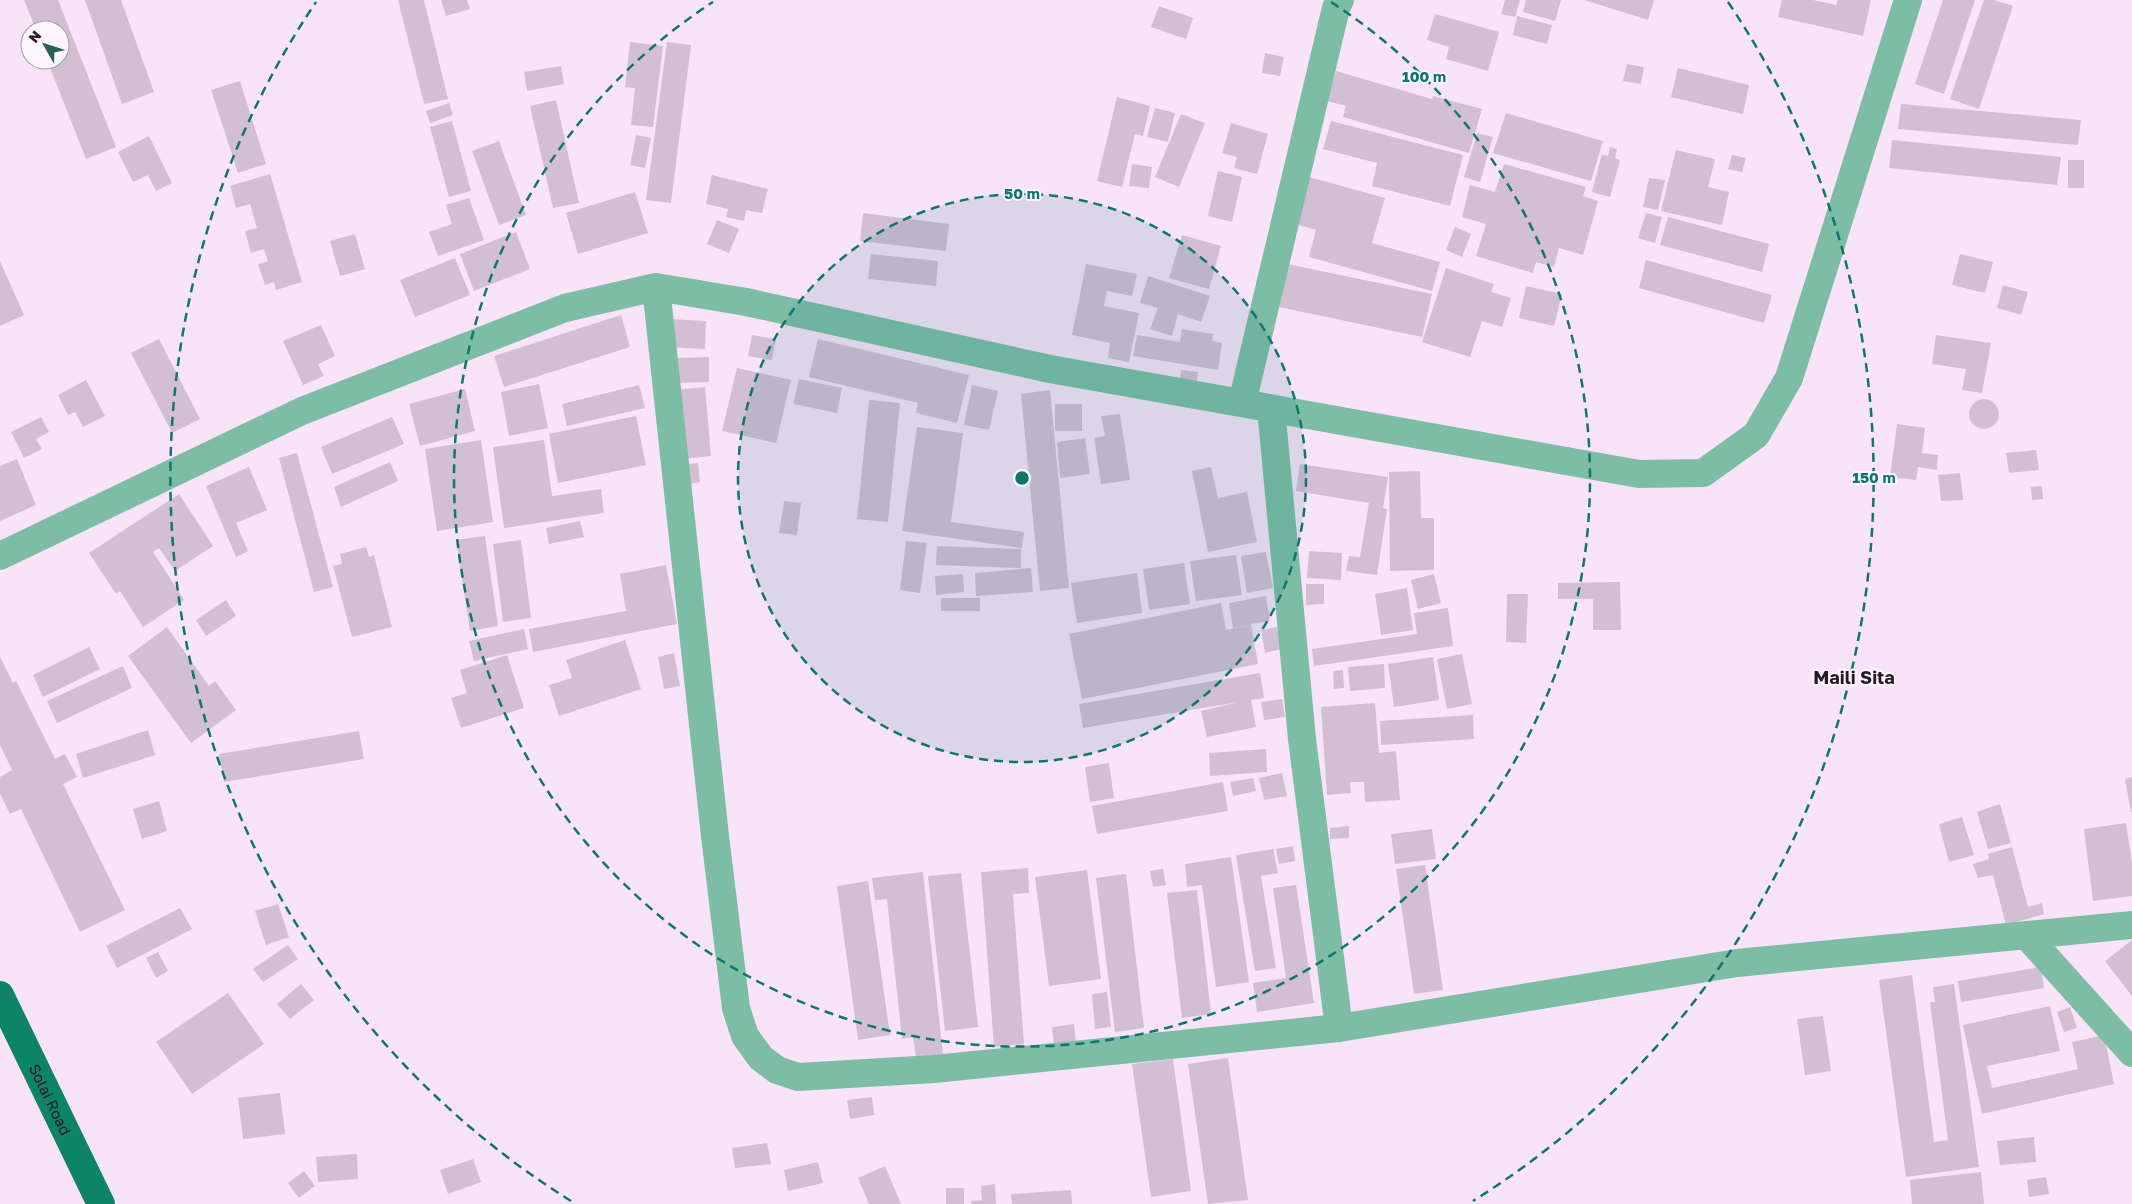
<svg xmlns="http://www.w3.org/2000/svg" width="2132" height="1204" viewBox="0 0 2132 1204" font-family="'Golos Text',sans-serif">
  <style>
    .building { fill: #d3bfd4 }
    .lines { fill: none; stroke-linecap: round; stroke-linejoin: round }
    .minor { stroke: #7dbda6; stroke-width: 28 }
    .trunk { stroke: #0e8466; stroke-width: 28 }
    .ring { fill: none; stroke: #0f766e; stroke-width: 2.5; stroke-dasharray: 9 6 }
    .labels { text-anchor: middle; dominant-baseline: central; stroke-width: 4; stroke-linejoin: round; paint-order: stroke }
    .street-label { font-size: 15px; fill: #221b22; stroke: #fdf5fe }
    .quarter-label { font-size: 18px; font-weight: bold; fill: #221b22; stroke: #fdf5fe }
    .centre { fill: #0f766e; stroke: #fdf5fe; stroke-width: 2.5 }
    .ring-label { font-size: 15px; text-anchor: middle; font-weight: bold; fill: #0f766e; stroke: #fdf5fe; stroke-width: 4; stroke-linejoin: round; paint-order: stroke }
  </style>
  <rect width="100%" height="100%" fill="#f8e3f9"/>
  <!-- building -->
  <path class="building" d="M 24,0 L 58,0 L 116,147 L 86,159 L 47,60 L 60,60 L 60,30 L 36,30 Z
    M 85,0 L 121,0 L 154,92 L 122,104 Z
    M 398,0 L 424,0 L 448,99 L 424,104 Z
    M 441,0 L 467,0 L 470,9 L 446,16 Z
    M 1505,0 L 1520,0 L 1515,17 L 1501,14 Z
    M 1526,0 L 1561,0 L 1555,21 L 1523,12 Z
    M 1584,0 L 1654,0 L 1648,20 Z
    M 1782,0 L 1813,0 L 1836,5 L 1838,0 L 1871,0 L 1863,36 L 1778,17 Z
    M 1943,0 L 1975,0 L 1944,94 L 1915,84 Z
    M 1984,0 L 1994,0 L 2013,6 L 1979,109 L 1950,99 Z
    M 1159,6 L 1193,18 L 1186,39 L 1151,27 Z
    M 1435,14 L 1499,32 L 1488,71 L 1446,59 L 1449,47 L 1427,40 Z
    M 1517,16 L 1552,25 L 1547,44 L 1513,35 Z
    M 630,42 L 663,46 L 653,127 L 631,125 L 635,88 L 625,87 Z
    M 667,42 L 691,45 L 671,203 L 646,200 Z
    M 1265,53 L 1284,57 L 1280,76 L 1262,73 Z
    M 1627,64 L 1644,67 L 1641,84 L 1623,81 Z
    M 561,66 L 564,84 L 527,91 L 524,72 Z
    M 1678,68 L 1749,85 L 1743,114 L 1671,97 Z
    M 1336,71 L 1432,99 L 1433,96 L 1482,109 L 1469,153 L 1343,117 L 1346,106 L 1327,101 Z
    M 240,81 L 266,164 L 238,173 L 211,90 Z
    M 1117,97 L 1150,106 L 1143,136 L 1135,134 L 1122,187 L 1097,181 Z
    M 556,100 L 579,203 L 553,208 L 530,106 Z
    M 449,103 L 453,115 L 430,123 L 426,111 Z
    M 1901,104 L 2081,120 L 2078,145 L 1898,129 Z
    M 1155,108 L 1175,113 L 1168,142 L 1147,137 Z
    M 1506,113 L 1603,141 L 1591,181 L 1493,153 Z
    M 1181,114 L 1205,123 L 1179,187 L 1155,177 Z
    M 452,121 L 471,191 L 449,197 L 430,127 Z
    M 1331,121 L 1463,155 L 1450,206 L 1372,186 L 1377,163 L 1323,149 Z
    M 1231,123 L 1268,134 L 1257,174 L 1234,168 L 1237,157 L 1222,153 Z
    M 1477,133 L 1493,137 L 1480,182 L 1464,177 Z
    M 636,135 L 651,138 L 645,168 L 630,165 Z
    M 149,136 L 172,183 L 156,191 L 148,175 L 133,182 L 118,152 Z
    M 1892,140 L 2061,157 L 2057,185 L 1889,168 Z
    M 499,141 L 526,215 L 499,225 L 472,151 Z
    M 1610,147 L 1617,149 L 1615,158 L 1620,160 L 1610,197 L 1592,192 L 1602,154 L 1608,156 Z
    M 1676,150 L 1715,159 L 1708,187 L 1729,192 L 1722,225 L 1661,211 Z
    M 1732,155 L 1746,158 L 1742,172 L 1728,169 Z
    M 2068,160 L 2084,160 L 2084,188 L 2068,188 Z
    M 1132,164 L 1152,167 L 1149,188 L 1129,186 Z
    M 1504,164 L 1586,187 L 1583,196 L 1598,201 L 1583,255 L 1559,248 L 1554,267 L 1536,262 L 1533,273 L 1476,256 L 1486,224 L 1462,217 L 1470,185 L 1495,192 Z
    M 1218,171 L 1242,177 L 1232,222 L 1208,216 Z
    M 270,174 L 302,282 L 276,290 L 274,282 L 265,285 L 258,264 L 268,261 L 264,249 L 251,253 L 245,231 L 257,228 L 250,204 L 236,208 L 230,186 Z
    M 712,175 L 768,189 L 762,213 L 746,210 L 744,221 L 726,217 L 728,209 L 706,204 Z
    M 1309,177 L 1385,198 L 1372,243 L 1440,262 L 1432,291 L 1309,257 L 1316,230 L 1295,224 Z
    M 1649,178 L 1665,180 L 1658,210 L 1643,207 Z
    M 635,192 L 648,233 L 578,254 L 566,213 Z
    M 469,198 L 484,240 L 438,256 L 429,232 L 452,224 L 446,205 Z
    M 863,213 L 949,224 L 946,251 L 860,241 Z
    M 1646,213 L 1662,217 L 1655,243 L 1638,238 Z
    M 1668,217 L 1769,244 L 1762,272 L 1660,245 Z
    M 717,220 L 739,229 L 729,253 L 707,244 Z
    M 1455,227 L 1471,234 L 1462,257 L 1446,250 Z
    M 516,232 L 530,269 L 474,291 L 460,254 Z
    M 355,234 L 365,269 L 340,276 L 330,241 Z
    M 1182,235 L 1221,246 L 1209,289 L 1169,278 Z
    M 871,254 L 938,261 L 936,286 L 868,279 Z
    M 1960,254 L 1993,262 L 1985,293 L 1952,285 Z
    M 455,258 L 470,295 L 415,317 L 400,280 Z
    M 1646,260 L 1772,295 L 1764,323 L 1639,288 Z
    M 0,261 L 24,315 L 0,326 Z
    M 1086,264 L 1137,274 L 1132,296 L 1107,291 L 1104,306 L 1139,313 L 1129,362 L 1108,358 L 1110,343 L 1072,335 Z
    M 1287,264 L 1432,294 L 1422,337 L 1279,307 Z
    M 1446,268 L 1494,284 L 1491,292 L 1511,298 L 1502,327 L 1482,321 L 1470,357 L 1422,342 Z
    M 1148,276 L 1210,296 L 1201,322 L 1178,314 L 1172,336 L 1150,329 L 1158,308 L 1140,303 Z
    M 2003,285 L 2028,292 L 2021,315 L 1997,308 Z
    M 1526,286 L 1562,294 L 1554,326 L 1519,318 Z
    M 621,315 L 630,347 L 504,387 L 494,356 Z
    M 668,319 L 706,321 L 705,349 L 667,347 Z
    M 321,325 L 335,356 L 318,364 L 324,376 L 303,385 L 283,341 Z
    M 1182,329 L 1213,334 L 1212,341 L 1222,343 L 1218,370 L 1133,356 L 1137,335 L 1180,342 Z
    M 752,335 L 776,339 L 772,360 L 748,356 Z
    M 1936,335 L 1991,343 L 1982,393 L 1962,390 L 1966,369 L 1932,364 Z
    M 159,339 L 200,419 L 172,433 L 131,353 Z
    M 818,339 L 969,375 L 957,423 L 916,413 L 918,403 L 809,377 Z
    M 709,357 L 709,382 L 674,383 L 674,358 Z
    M 737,368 L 791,380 L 776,443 L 722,431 Z
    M 1181,370 L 1198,372 L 1197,381 L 1180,379 Z
    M 799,379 L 842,388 L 837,413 L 793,404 Z
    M 86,380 L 105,416 L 83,427 L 75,412 L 68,415 L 58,395 Z
    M 539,384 L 548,428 L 509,436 L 501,392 Z
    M 639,385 L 645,408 L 567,426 L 562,404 Z
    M 972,385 L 998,391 L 989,430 L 964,425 Z
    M 705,387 L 711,456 L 682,459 L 675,390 Z
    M 465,389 L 475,431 L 420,446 L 409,404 Z
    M 1050,390 L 1069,588 L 1040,591 L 1021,394 Z
    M1969 414a15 15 0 1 1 30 0a15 15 0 1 1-30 0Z
    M 869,400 L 900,403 L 888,522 L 857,519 Z
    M 1055,404 L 1082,404 L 1082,431 L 1055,431 Z
    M 1120,414 L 1130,480 L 1101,484 L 1094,438 L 1105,436 L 1101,416 Z
    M 636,416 L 646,465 L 558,483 L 549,434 Z
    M 41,417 L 49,432 L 36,439 L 42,449 L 24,458 L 11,432 Z
    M 392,417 L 404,444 L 332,474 L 321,447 Z
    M 1897,424 L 1925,428 L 1922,453 L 1938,455 L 1937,470 L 1918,467 L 1916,480 L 1890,477 Z
    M 917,427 L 963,433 L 951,522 L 1024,532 L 1022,548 L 902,531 Z
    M 1085,438 L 1090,474 L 1060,478 L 1057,442 Z
    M 481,440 L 493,522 L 437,531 L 425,449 Z
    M 544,440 L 552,496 L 601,489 L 604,513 L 504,528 L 493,447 Z
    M 2036,450 L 2039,470 L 2009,473 L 2006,453 Z
    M 297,453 L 333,587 L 314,592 L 279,458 Z
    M 17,459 L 36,505 L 0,521 L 0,466 Z
    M 390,462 L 398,481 L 341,507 L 334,487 Z
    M 698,463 L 700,482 L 682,485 L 679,465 Z
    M 1300,464 L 1388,477 L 1383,508 L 1387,509 L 1377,575 L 1346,571 L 1349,556 L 1360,557 L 1369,503 L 1296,491 Z
    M 249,467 L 267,510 L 236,523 L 248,551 L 236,557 L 206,486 Z
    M 1211,467 L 1218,498 L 1247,492 L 1257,542 L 1208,552 L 1192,471 Z
    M 1420,471 L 1421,518 L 1434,518 L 1434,570 L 1390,571 L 1389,472 Z
    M 1960,473 L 1963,500 L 1941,501 L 1938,475 Z
    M 2042,486 L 2043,499 L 2032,500 L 2031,487 Z
    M 179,494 L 213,546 L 175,571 L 159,548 L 153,552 L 184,600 L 143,627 L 120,591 L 116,594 L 89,553 Z
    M 784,501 L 801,503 L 797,535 L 779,533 Z
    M 580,521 L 584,537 L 549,544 L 546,528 Z
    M 485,536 L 498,626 L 470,631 L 456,540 Z
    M 521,540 L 531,618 L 503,622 L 493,544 Z
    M 906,541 L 927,543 L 920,593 L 900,590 Z
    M 937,546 L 1021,549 L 1021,568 L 936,565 Z
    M 366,547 L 369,557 L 374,555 L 392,627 L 352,637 L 333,566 L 342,564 L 340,554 Z
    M 1309,551 L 1342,553 L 1341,580 L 1307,578 Z
    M 1266,552 L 1273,588 L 1247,593 L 1241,556 Z
    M 1236,555 L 1242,595 L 1196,601 L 1190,561 Z
    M 1184,563 L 1190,604 L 1149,610 L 1143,569 Z
    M 666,565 L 677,624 L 533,652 L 529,629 L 626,611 L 620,574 Z
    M 1031,568 L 1033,592 L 976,596 L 975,573 Z
    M 1137,573 L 1142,613 L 1077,623 L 1071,583 Z
    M 963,574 L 964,592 L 936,595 L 935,576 Z
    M 1434,574 L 1441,603 L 1418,609 L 1411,580 Z
    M 1620,582 L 1621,630 L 1593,630 L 1593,599 L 1558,599 L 1558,583 Z
    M 1306,584 L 1324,584 L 1324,604 L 1306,605 Z
    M 1407,588 L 1413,630 L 1381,635 L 1375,594 Z
    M 1507,594 L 1528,594 L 1526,643 L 1506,642 Z
    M 1266,596 L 1270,621 L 1251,624 L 1258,664 L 1082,699 L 1069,634 L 1221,603 L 1226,630 L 1249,625 L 1233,628 L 1229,603 Z
    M 941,598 L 980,598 L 980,611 L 941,611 Z
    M 226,600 L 236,616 L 206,636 L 196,620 Z
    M 1448,608 L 1453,646 L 1314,666 L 1312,649 L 1417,634 L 1414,613 Z
    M 167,627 L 209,686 L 215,681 L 236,710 L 191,743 L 128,656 Z
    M 1277,627 L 1281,649 L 1265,653 L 1261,630 Z
    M 524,629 L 528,649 L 474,661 L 469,641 Z
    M 625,640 L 641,689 L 559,716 L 549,685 L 572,678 L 566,660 Z
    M 89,647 L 100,669 L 43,697 L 33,675 Z
    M 674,653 L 680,686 L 664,689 L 658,657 Z
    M 1462,654 L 1472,704 L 1447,709 L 1437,659 Z
    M 507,655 L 524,708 L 461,728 L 451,698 L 467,693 L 460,670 Z
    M 0,657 L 13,683 L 16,681 L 55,759 L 65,754 L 77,777 L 63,784 L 125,910 L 80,932 L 21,809 L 10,814 L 0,794 L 0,777 L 12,770 L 0,745 Z
    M 1433,657 L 1439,700 L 1394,707 L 1388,664 Z
    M 1384,664 L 1385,688 L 1350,691 L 1348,667 Z
    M 123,666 L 132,688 L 57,723 L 47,701 Z
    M 1343,670 L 1344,688 L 1334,689 L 1333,671 Z
    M 1260,673 L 1264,698 L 1251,700 L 1256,727 L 1207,737 L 1201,711 L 1239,702 L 1083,728 L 1079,704 Z
    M 1282,699 L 1285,717 L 1264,720 L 1261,702 Z
    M 1375,703 L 1379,753 L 1396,751 L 1400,800 L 1365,802 L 1364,782 L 1350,782 L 1351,793 L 1327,795 L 1321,707 Z
    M 1473,715 L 1474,739 L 1381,745 L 1380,721 Z
    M 148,730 L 155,755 L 83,778 L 76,754 Z
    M 359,731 L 364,759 L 224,782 L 219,754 Z
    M 1266,749 L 1267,772 L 1210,776 L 1209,753 Z
    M 1109,763 L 1114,798 L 1090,802 L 1085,767 Z
    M 1282,773 L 1287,796 L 1264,800 L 1259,778 Z
    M 2132,777 L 2132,812 L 2131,812 L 2125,779 Z
    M 1253,778 L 1256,791 L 1233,796 L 1230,782 Z
    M 1223,782 L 1228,811 L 1097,834 L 1092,806 Z
    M 159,801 L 167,831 L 142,839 L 133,809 Z
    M 2000,804 L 2011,843 L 1988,849 L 1977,812 Z
    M 1962,817 L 1974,855 L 1949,862 L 1939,824 Z
    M 2126,823 L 2132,863 L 2132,896 L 2093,901 L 2084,829 Z
    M 1349,826 L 1349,838 L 1330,839 L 1330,828 Z
    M 1432,829 L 1436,859 L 1395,864 L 1391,834 Z
    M 1293,846 L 1295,861 L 1279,864 L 1276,849 Z
    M 2012,847 L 2028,907 L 2042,903 L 2044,914 L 2006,925 L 1993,875 L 1978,878 L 1973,864 L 1989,859 L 1988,854 Z
    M 1273,849 L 1278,873 L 1261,876 L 1276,968 L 1255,971 L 1236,855 Z
    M 1231,857 L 1249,982 L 1216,987 L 1202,885 L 1187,887 L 1185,864 Z
    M 1425,865 L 1443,990 L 1414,994 L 1396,869 Z
    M 1028,868 L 1029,893 L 1013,894 L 1024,1044 L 994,1047 L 981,872 Z
    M 1163,869 L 1166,885 L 1153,887 L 1150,871 Z
    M 1087,870 L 1101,979 L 1049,986 L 1035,877 Z
    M 923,872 L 943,1054 L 916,1058 L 913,1037 L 902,1039 L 887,899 L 875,900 L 872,878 Z
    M 961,873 L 978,1027 L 945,1031 L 928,876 Z
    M 1126,874 L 1144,1028 L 1115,1032 L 1096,878 Z
    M 868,881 L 890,1035 L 858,1040 L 837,886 Z
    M 1296,885 L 1314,1003 L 1257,1012 L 1253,983 L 1286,978 L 1273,888 Z
    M 1197,890 L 1211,1014 L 1182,1018 L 1167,893 Z
    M 278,904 L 289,937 L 266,945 L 255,911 Z
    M 180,908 L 192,929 L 117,968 L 106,946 Z
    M 2132,940 L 2132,996 L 2105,961 Z
    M 288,945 L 298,959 L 263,982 L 253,969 Z
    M 158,952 L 168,971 L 156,978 L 146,958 Z
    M 2041,967 L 2044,988 L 1961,1002 L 1958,981 Z
    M 1912,975 L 1934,1142 L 1948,1140 L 1930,1002 L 1935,1002 L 1933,987 L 1954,984 L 1979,1167 L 1906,1177 L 1879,980 Z
    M 301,984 L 314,1000 L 290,1019 L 277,1004 Z
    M 1107,992 L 1111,1027 L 1095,1029 L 1092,994 Z
    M 228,993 L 264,1044 L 192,1094 L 156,1042 Z
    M 2050,1006 L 2060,1051 L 1987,1066 L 1992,1088 L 2078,1069 L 2072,1042 L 2104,1035 L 2114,1084 L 1982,1114 L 1963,1025 Z
    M 2070,1007 L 2077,1028 L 2064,1032 L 2057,1012 Z
    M 1823,1016 L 1831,1071 L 1805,1075 L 1797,1019 Z
    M 1074,1024 L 1076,1042 L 1054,1045 L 1052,1027 Z
    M 1228,1058 L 1248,1200 L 1208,1204 L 1188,1064 Z
    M 1173,1059 L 1191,1191 L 1151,1197 L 1132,1064 Z
    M 280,1093 L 285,1134 L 243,1139 L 238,1098 Z
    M 872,1097 L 874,1115 L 850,1119 L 847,1100 Z
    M 2034,1137 L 2036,1162 L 2000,1165 L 1997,1141 Z
    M 767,1143 L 771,1164 L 735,1168 L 732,1148 Z
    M 357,1154 L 358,1179 L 318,1182 L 316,1157 Z
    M 473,1159 L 481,1182 L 448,1194 L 440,1170 Z
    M 818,1162 L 823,1183 L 788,1191 L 784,1170 Z
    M 885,1166 L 901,1204 L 869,1204 L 858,1178 Z
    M 304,1171 L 315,1186 L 299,1198 L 288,1183 Z
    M 1981,1172 L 1984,1204 L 1912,1204 L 1910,1180 Z
    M 2046,1177 L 2049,1194 L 2029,1197 L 2027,1180 Z
    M 995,1184 L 996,1204 L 971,1204 L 971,1201 L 982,1200 L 981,1186 Z
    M 946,1188 L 964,1188 L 964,1204 L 946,1204 Z
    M 1071,1190 L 1072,1204 L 1012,1204 L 1011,1194 Z"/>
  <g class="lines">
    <!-- minor -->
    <path class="minor" d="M 656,287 L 715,836 L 736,1008 L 745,1036 L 761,1058 L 777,1070 L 798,1077 L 934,1069 L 1339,1028 L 1737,963 L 2132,925
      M 1242,403 L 1336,8 L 1340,0
      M 1271,408 L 1302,739 L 1339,1028
      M 0,556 L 302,411 L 565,308 L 656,287 L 746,302 L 1050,369 L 1639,474 L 1703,473 L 1756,435 L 1789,378 L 1908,0
      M 2026,935 L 2132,1053"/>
    <!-- trunk -->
    <path class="trunk" id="s1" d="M 0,995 L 101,1204"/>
  </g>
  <!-- distance rings -->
  <circle cx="1022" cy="478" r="284" fill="#0f766e" fill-opacity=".12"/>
  <g class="ring">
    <circle cx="1022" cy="478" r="284"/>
    <path d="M1331 2A568 568 0 1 1 713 2"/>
    <path d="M571 1201A852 852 0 0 1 316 2M1728 2A852 852 0 0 1 1473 1201"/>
  </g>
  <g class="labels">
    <!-- street labels -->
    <g class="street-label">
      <text stroke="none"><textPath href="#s1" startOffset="116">Solai Road</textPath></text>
    </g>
    <!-- quarter labels -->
    <g class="quarter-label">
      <text x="1854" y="677">Maili Sita</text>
    </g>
  </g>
  <circle cx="1022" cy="478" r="8" class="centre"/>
  <g class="ring-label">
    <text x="1424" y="82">100 m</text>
    <text x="1022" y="199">50 m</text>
    <text x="1874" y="483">150 m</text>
  </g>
  <!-- north arrow -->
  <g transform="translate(45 45) rotate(309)"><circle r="24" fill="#fdf5fe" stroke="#a59ea6"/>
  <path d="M0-4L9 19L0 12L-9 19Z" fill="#25634f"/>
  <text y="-8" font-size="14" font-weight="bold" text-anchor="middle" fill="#221b22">N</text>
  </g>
</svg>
